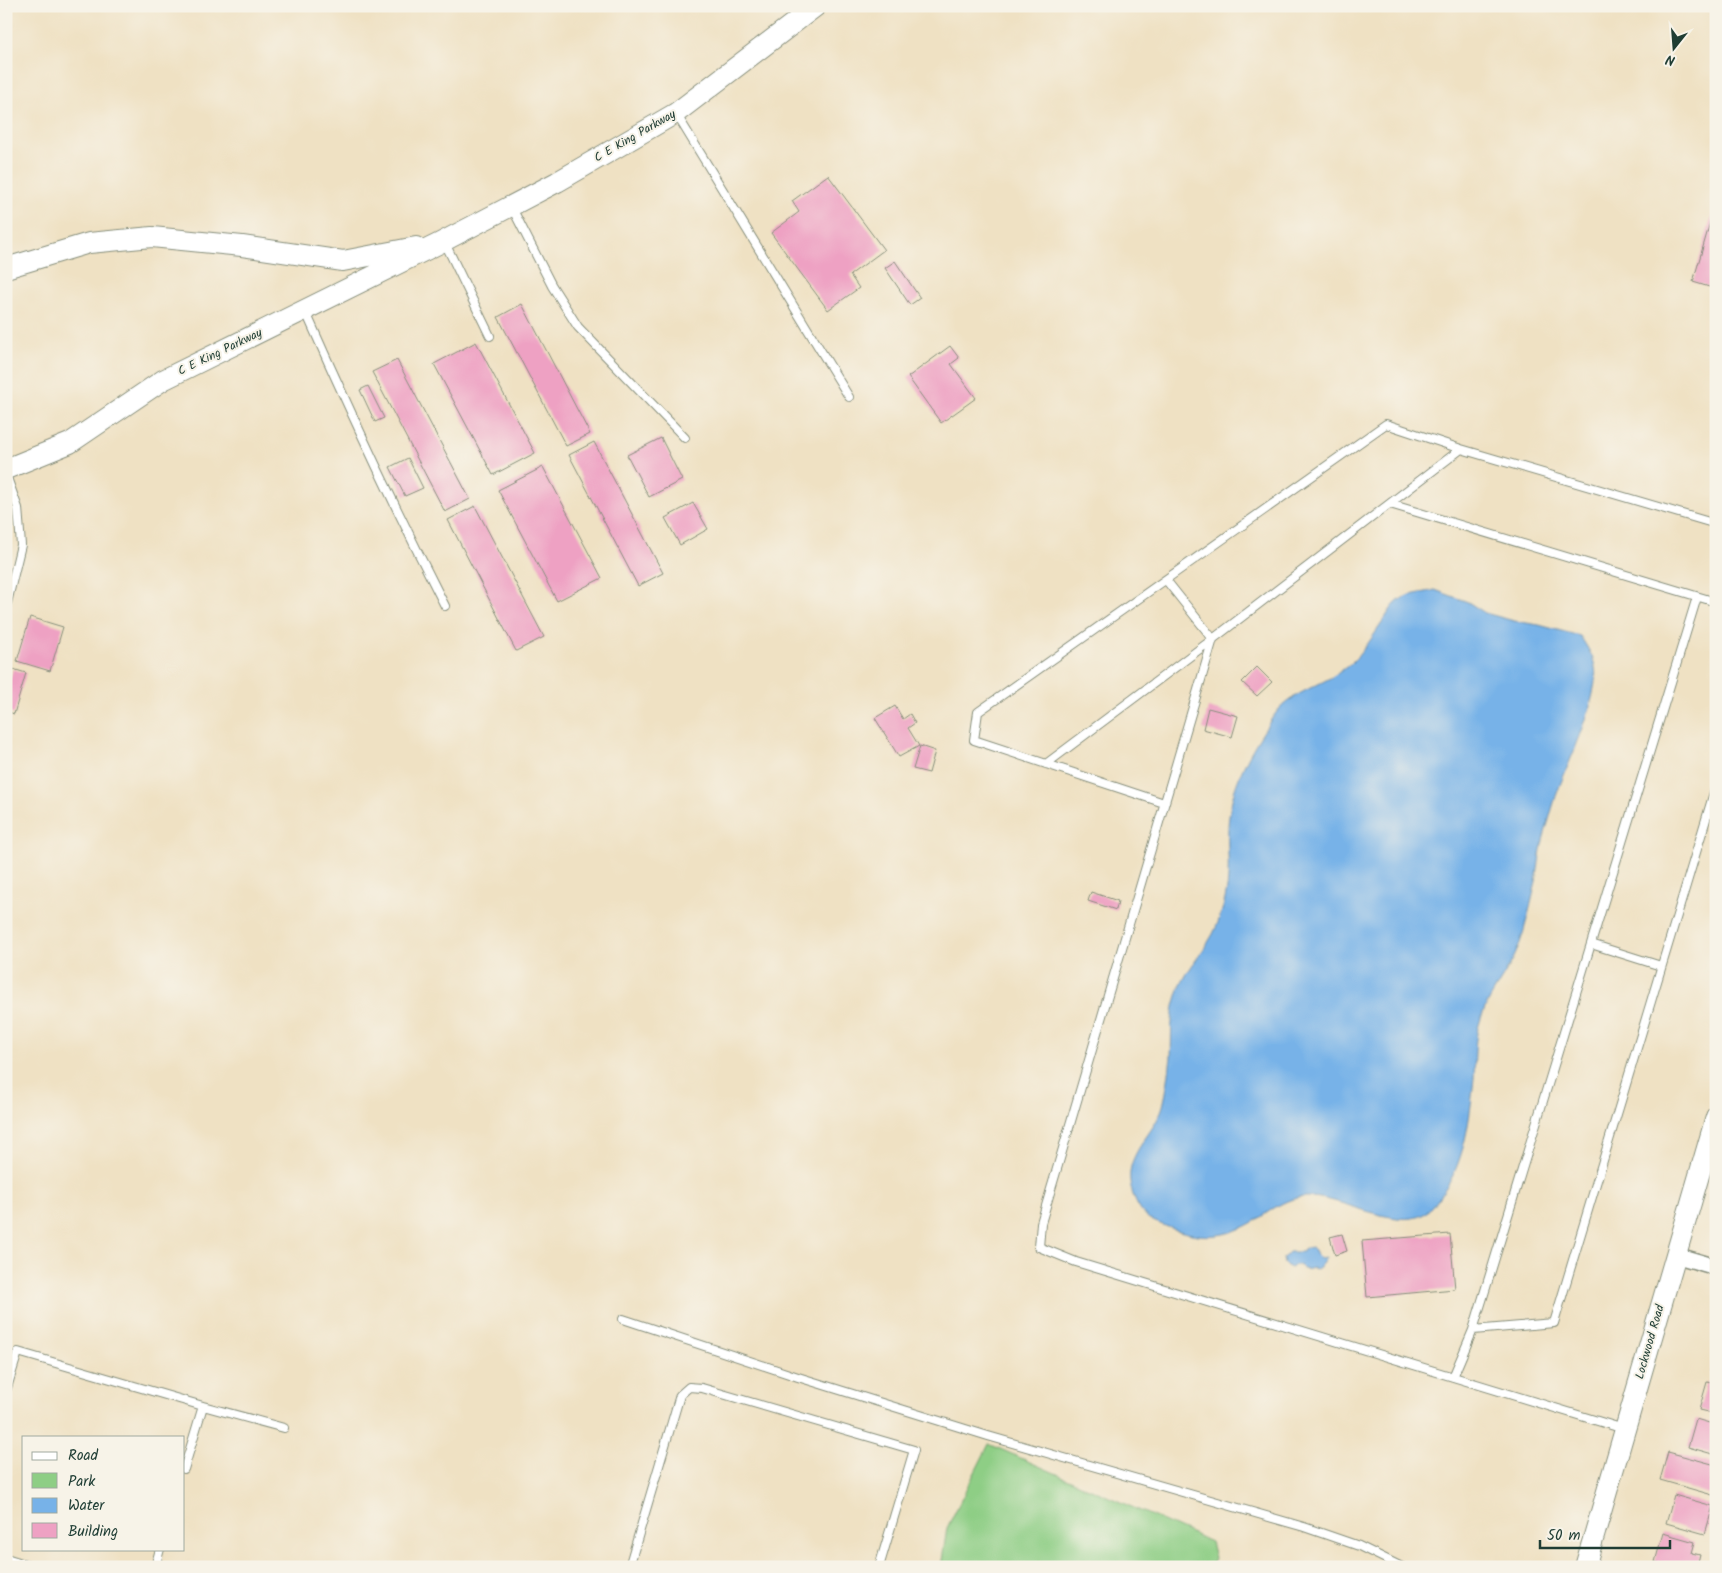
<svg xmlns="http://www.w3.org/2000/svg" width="1722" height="1573" viewBox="0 0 1722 1573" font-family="Kalam,sans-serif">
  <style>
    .green { fill: #8ece85; stroke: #56865c }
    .water { fill: #77b2e8; stroke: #4b788e }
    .building { fill: #eea1c3 }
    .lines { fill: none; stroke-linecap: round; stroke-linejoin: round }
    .lane-casing { stroke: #878f7c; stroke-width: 10 }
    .street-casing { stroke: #878f7c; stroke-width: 18 }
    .secondary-casing { stroke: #878f7c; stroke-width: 22 }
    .lane { stroke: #fff; stroke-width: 8 }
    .street { stroke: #fff; stroke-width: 15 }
    .secondary { stroke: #fff; stroke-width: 20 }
    .labels { text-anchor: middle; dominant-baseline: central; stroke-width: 4; stroke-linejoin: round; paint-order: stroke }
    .street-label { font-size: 12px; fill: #1f3d34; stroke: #f7f3e8 }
  </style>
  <rect width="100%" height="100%" fill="#f7f3e8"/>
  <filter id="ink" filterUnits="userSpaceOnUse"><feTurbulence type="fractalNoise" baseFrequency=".02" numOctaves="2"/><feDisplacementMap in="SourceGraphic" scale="10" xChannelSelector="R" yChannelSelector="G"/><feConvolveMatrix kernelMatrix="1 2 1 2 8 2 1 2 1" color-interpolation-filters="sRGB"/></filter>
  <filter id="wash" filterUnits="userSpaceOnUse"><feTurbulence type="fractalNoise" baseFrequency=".0096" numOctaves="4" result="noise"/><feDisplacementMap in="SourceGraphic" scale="20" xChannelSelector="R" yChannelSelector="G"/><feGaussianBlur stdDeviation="1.12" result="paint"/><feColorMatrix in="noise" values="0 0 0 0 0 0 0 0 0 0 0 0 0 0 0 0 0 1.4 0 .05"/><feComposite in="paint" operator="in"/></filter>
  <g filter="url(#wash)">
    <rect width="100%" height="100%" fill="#efe1c3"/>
    <!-- green -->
    <path class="green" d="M 989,1444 L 1211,1542 L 1215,1558 L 1211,1567 L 941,1567 L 947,1528 Z"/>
    <!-- water -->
    <path class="water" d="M 1435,590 L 1468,602 L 1485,613 L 1514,621 L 1539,625 L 1580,636 C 1590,651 1598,664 1595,682 C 1590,718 1573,752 1560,785 C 1554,800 1550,817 1545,833 C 1540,849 1539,865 1536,882 C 1531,903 1526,926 1519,946 C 1508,975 1485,998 1478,1028 C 1474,1045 1475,1062 1474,1078 C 1469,1126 1464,1174 1429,1210 C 1405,1235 1343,1197 1310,1197 C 1289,1196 1274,1208 1258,1219 C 1225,1240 1199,1240 1163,1225 C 1158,1223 1152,1221 1148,1218 C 1138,1211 1131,1193 1130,1181 C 1127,1152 1155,1133 1163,1106 C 1167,1091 1169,1073 1171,1057 C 1172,1037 1170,1018 1176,999 C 1182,974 1201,956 1213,934 C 1221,918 1227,896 1228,878 C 1229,861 1227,844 1228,828 C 1229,795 1244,761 1262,734 C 1269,723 1276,710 1287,702 C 1305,688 1328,682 1345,668 C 1360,657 1371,639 1382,623 C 1388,614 1393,603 1403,598 C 1413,593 1425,593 1435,590 Z
      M 1311,1247 L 1315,1250 L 1318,1257 L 1321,1259 L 1326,1258 L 1322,1264 L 1316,1269 L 1313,1268 C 1307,1270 1304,1271 1299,1265 L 1295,1265 L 1291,1268 L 1284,1264 L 1283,1258 L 1289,1252 L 1301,1252 L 1307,1248 Z"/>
    <g id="blocks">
      <!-- building -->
      <path class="building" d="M 828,175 L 884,250 L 850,275 L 859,288 L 828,310 L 771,233 L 799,212 L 792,201 Z
        M 1715,205 L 1716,205 L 1716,289 L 1693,282 Z
        M 895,261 L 920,298 L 910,305 L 885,268 Z
        M 522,304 L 590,434 L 566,446 L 498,317 Z
        M 476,342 L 535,453 L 493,475 L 434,364 Z
        M 950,346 L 959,358 L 951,364 L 976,398 L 941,423 L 908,377 Z
        M 397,360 L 470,499 L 445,512 L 372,372 Z
        M 368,386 L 384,418 L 375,422 L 360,390 Z
        M 661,438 L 682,480 L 649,497 L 627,455 Z
        M 594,442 L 663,573 L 638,586 L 569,455 Z
        M 408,458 L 423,488 L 405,496 L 390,467 Z
        M 543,467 L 602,578 L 557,601 L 498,490 Z
        M 693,503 L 708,529 L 680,545 L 665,518 Z
        M 475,506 L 544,637 L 516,651 L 448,520 Z
        M 30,617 L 63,627 L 50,671 L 17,661 Z
        M 1257,667 L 1272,682 L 1257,696 L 1242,682 Z
        M 13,669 L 26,673 L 14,714 L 6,711 L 6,691 Z
        M 895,706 L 903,719 L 910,714 L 915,723 L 908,728 L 919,746 L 899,757 L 875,718 Z
        M 1208,708 L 1238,716 L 1232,737 L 1203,729 Z
        M 920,746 L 935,751 L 929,773 L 913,769 Z
        M 1091,892 L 1118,901 L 1116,910 L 1088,901 Z
        M 1342,1234 L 1347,1251 L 1335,1255 L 1330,1237 Z
        M 1450,1234 L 1455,1289 L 1367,1297 L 1362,1241 Z
        M 1715,1353 L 1716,1353 L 1716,1373 L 1710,1371 Z
        M 1707,1382 L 1716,1384 L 1716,1414 L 1699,1410 Z
        M 1696,1419 L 1716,1425 L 1716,1455 L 1688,1447 Z
        M 1668,1452 L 1716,1465 L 1713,1477 L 1716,1478 L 1716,1496 L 1660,1480 Z
        M 1674,1495 L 1713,1506 L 1705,1534 L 1666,1523 Z
        M 1663,1533 L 1695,1542 L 1692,1553 L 1700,1555 L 1697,1567 L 1672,1567 L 1655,1562 Z"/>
    </g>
  </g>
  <g filter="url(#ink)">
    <use href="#blocks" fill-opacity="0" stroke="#878f7c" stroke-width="1"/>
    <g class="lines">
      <defs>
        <path id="lane" d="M 677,115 L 849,397
          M 511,206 L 552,286 L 578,327 L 685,438
          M 445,243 L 490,336
          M 305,310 C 349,410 395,508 445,606
          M 6,475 L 18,508 L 21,545 L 6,607
          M 1390,504 L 1716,602
          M 1166,580 L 1213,639 L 1041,1223 L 1039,1247 L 1076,1262 L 1624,1429
          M 1046,764 L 1213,639 L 1461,449 L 1716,524
          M 1164,803 L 974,740 L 978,712 L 1386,424 L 1461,449
          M 1591,944 L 1661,966
          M 623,1319 L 798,1377 L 988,1436 L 1304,1527 L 1359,1546 L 1402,1567
          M 1473,1330 L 1697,597
          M 1453,1377 L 1473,1330 L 1554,1323 L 1716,786
          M 6,1391 L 18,1352 L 203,1406 L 184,1469
          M 203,1406 L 284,1428
          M 6,1558 L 35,1567
          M 155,1567 L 160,1549
          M 629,1567 L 680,1395 L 689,1387 L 702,1388 L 914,1450 L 879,1567"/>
        <path id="street" d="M 1675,1255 L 1716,1267"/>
        <path id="secondary" d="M 6,268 L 89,243 L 152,237 L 242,246 L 343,261 L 416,247
          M 6,469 L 70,443 L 163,380 L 440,243 L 557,182 L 676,113 L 816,6
          M 1585,1567 L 1716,1117"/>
      </defs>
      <!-- lane casing -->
      <use href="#lane" class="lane-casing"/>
      <!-- street casing -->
      <use href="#street" class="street-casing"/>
      <!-- secondary casing -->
      <use href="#secondary" class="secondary-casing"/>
      <!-- lane -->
      <use href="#lane" class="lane"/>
      <!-- street -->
      <use href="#street" class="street"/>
      <!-- secondary -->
      <use href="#secondary" class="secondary"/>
    </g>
  </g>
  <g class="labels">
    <!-- street labels -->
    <g class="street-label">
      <text transform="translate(635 136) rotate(-30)">C E King Parkway</text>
      <text transform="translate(220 352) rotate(-26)">C E King Parkway</text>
      <text transform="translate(1650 1342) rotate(-74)">Lockwood Road</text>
    </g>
  </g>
  <!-- margin -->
  <rect width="1722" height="1573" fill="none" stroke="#f7f3e8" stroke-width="25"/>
  <!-- legend -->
  <rect x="22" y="1436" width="162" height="115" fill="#f7f3e8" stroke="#a1aaa0"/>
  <rect x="32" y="1452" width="25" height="8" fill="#ffffff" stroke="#a1aaa0"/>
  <text x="68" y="1460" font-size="15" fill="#1f3d34">Road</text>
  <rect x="32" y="1473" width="25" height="15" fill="#8ece85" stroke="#a1aaa0"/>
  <text x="68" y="1486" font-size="15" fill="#1f3d34">Park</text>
  <rect x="32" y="1498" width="25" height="15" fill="#77b2e8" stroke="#a1aaa0"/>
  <text x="68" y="1510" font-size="15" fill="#1f3d34">Water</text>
  <rect x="32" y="1523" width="25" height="15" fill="#eea1c3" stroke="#a1aaa0"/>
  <text x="68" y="1536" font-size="15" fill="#1f3d34">Building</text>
  <!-- north arrow -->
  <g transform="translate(1674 48) rotate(197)" stroke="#f7f3e8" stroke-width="4" paint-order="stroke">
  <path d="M0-4L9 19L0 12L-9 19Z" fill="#1f3d34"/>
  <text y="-8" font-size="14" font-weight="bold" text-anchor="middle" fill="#1f3d34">N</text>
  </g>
  <!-- scale -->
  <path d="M1540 1540v8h130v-8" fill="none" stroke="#1f3d34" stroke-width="2.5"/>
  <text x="1547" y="1540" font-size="15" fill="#1f3d34" stroke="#f7f3e8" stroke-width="4" paint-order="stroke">50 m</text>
</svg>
